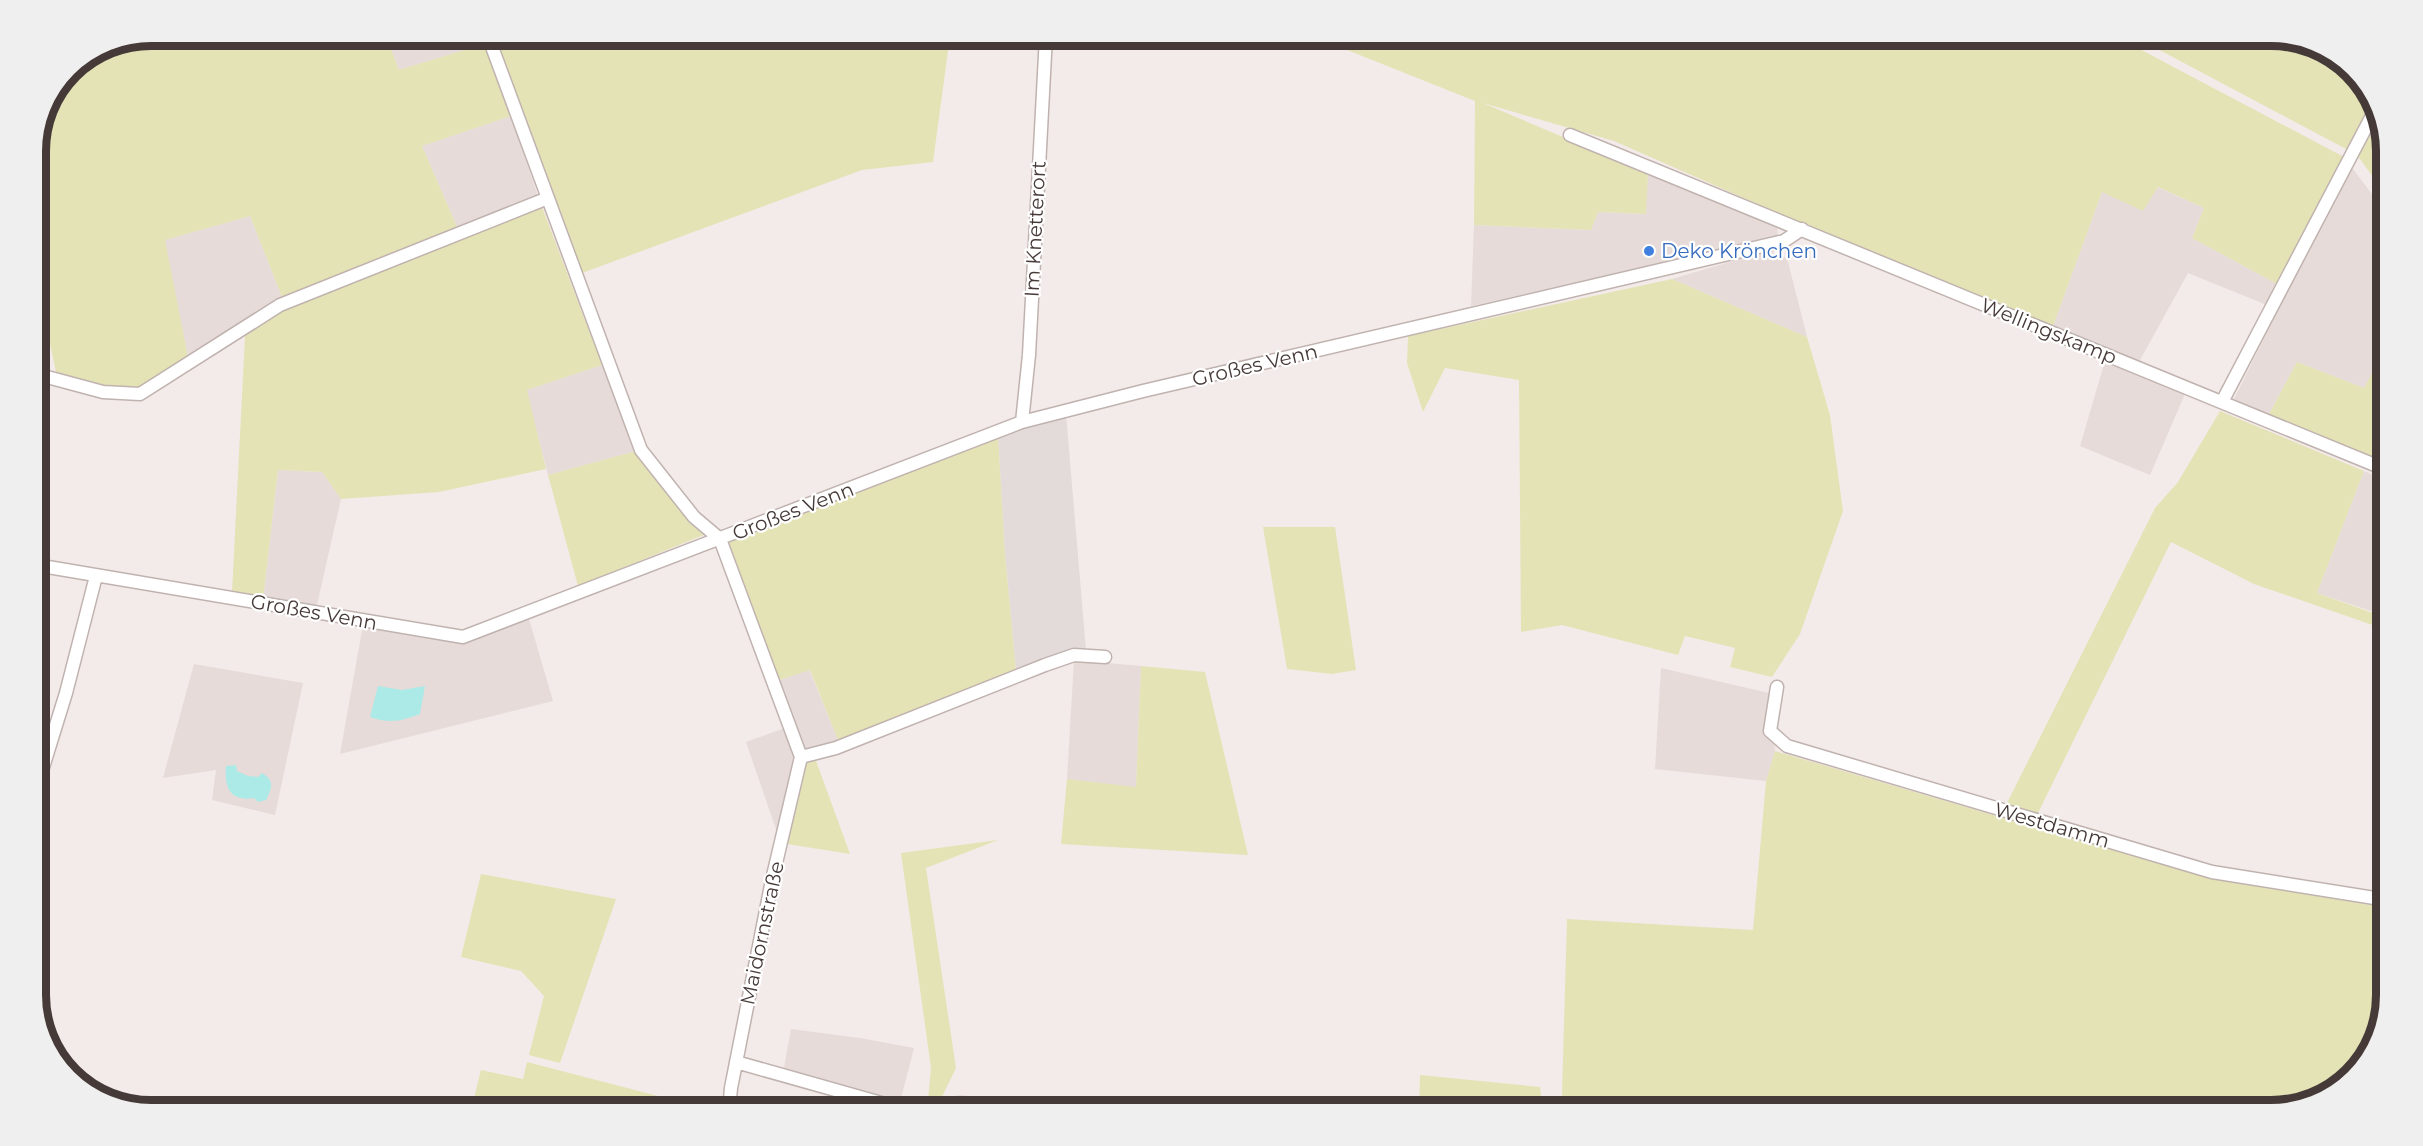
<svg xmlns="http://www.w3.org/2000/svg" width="2423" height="1146" viewBox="0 0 2423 1146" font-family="Montserrat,sans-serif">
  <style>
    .residential { fill: #e6dbd8 }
    .industrial { fill: #e2dbda }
    .green { fill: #e3e3b6 }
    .water { fill: #abeae7 }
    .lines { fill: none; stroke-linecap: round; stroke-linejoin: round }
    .minor-casing { stroke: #c0b3af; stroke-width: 15 }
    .minor { stroke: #fff; stroke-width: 12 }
    .shop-dot { fill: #3f7fe0; stroke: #fff; stroke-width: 2 }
    .labels { text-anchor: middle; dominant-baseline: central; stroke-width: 4.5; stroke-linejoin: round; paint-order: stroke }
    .street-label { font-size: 20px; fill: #463a38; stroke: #fff }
    .shop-label { font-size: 20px; fill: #366cbe; stroke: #fff; text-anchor: start }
    .rim { fill: none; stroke: #463a38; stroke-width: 8 }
  </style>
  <rect width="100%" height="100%" fill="#f3ebe9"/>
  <!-- residential -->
  <path class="residential" d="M 386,36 L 481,36 L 484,44 L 399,70 Z
    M 511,116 L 539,199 L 458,229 L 422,146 Z
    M 2350,165 L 2387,214 L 2387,346 L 2364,388 L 2297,362 L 2268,416 L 2234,399 Z
    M 1648,173 L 1777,224 L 1778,238 L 1471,306 L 1474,225 L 1591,230 L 1598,212 L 1645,214 Z
    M 2157,187 L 2204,208 L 2192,238 L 2279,285 L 2269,306 L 2188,273 L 2139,362 L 2053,326 L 2102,192 Z
    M 250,216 L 282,297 L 188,357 L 164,240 Z
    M 1767,251 L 1787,258 L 1807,337 L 1672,279 Z
    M 2105,361 L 2185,394 L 2150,475 L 2080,446 Z
    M 602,365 L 636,451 L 548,475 L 526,390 Z
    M 278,470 L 322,472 L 341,499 L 316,609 L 263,600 Z
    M 2364,471 L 2387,481 L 2387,607 L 2383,615 L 2317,593 Z
    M 529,619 L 553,701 L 340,754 L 363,625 L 463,644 Z
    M 1074,660 L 1141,666 L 1136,788 L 1067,779 Z
    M 194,664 L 303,683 L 275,815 L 212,800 L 216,770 L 163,778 Z
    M 1661,668 L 1769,693 L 1775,751 L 1766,781 L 1655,769 Z
    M 809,669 L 838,740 L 805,750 L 780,680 Z
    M 785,728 L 794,751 L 793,773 L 778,835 L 746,742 Z
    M 791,1029 L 860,1038 L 914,1048 L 899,1106 L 783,1073 Z
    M 957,1095 L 1057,1102 L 1056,1110 L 950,1110 Z"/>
  <!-- industrial -->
  <path class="industrial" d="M 1066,414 L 1086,650 L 1067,651 L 1016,671 L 1005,554 L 998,436 Z"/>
  <!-- green -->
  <path class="green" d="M 152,36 L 386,36 L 399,70 L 484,44 L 511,116 L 422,146 L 458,229 L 282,297 L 250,216 L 165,240 L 188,357 L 139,388 L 102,385 L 56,372 L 48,334 L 36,330 L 36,145 L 70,70 L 108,45 Z
    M 492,36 L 950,36 L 933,162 L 862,170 L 582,273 Z
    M 1312,36 L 2115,36 L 2344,157 L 2279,285 L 2192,238 L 2204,208 L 2158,187 L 2143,211 L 2102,192 L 2053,326 L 1848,244 L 1614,141 L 1483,103 L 1648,173 L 1646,214 L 1598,212 L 1591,230 L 1474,225 L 1475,101 Z
    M 2133,36 L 2271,36 L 2316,45 L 2367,87 L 2372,100 L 2348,150 Z
    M 2375,129 L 2387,145 L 2387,196 L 2357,155 Z
    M 542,207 L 602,365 L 527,390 L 546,469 L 439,492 L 341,499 L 322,472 L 278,470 L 263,600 L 232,592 L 245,336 L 281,310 Z
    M 1672,279 L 1807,337 L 1830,415 L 1843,511 L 1800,634 L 1772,677 L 1730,667 L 1735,648 L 1685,636 L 1678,655 L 1562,625 L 1521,632 L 1519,380 L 1445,368 L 1423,412 L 1407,363 L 1408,336 Z
    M 2387,346 L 2387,462 L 2268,416 L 2297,362 L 2364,388 Z
    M 2220,411 L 2364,471 L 2317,593 L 2387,618 L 2387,630 L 2254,584 L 2171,542 L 2037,815 L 2006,805 L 2155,508 L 2178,482 Z
    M 998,436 L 1005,554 L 1016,671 L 838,740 L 810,670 L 779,680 L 725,543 Z
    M 636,451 L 706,534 L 578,586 L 548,475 Z
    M 1263,527 L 1335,527 L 1356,670 L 1332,674 L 1287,669 Z
    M 1141,666 L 1205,672 L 1248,855 L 1061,844 L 1067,779 L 1136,787 Z
    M 1775,751 L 2198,875 L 2387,908 L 2387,994 L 2378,1039 L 2335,1091 L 2272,1110 L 1566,1110 L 1562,1093 L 1567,919 L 1753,930 L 1766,781 Z
    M 815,758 L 850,854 L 787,844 L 806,760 Z
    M 998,840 L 926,868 L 956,1068 L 939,1103 L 928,1100 L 931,1068 L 901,853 Z
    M 481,874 L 616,899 L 560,1063 L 529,1055 L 544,996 L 521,971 L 461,957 Z
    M 527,1062 L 712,1110 L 716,1110 L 471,1110 L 481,1070 L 523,1079 Z
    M 1420,1075 L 1540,1087 L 1543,1110 L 1419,1110 Z"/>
  <!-- water -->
  <path class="water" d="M 378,686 L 402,690 L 425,686 L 420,714 C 402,721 389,724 370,717 Z
    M 236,765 L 237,771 L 248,776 L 258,777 L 262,773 C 275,781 272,788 266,800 L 258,802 L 254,798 C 230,802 224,787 226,766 Z"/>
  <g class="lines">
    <defs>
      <path id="minor" d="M 488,36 L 641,450 L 694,517 L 720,539 L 801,757 L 772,880 L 731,1088 L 729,1110
        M 1570,135 L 2387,470
        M 36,374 L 103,392 L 140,394 L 280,305 L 548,198
        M 2222,402 L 2375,110
        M 1022,422 L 1029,355 L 1046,36
        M 36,565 L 463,637 L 1022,422 L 1143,391 L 1784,241 L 1802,229
        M 1777,687 L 1770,731 L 1787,746 L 2212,872 L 2387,900
        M 801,757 L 836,748 L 1045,665 L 1074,655 L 1105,657
        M 36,790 L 66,693 L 96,576
        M 736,1062 L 906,1110"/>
    </defs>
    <!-- minor casing -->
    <use href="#minor" class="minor-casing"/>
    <!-- minor -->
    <use href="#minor" class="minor"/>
  </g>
  <!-- markers -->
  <circle class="shop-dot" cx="1649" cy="251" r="6"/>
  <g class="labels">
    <!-- street labels -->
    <g class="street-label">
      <text transform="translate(1035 229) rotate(-87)">Im Knetterort</text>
      <text transform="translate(2049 331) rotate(22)">Wellingskamp</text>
      <text transform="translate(1255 365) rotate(-13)">Großes Venn</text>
      <text transform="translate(793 511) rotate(-21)">Großes Venn</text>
      <text transform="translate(314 612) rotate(10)">Großes Venn</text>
      <text transform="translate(2052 825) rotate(16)">Westdamm</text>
      <text transform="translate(762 933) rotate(-78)">Maidornstraße</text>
    </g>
    <!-- shop labels -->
    <g class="shop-label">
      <text x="1661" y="251">Deko Krönchen</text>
    </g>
  </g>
  <!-- crop -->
  <path d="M0 0H2423V1146H0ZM151 46H2271A105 105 0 0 1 2376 151V995A105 105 0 0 1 2271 1100H151A105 105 0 0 1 46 995V151A105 105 0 0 1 151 46Z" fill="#f0efef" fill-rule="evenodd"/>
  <path class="rim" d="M151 46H2271A105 105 0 0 1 2376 151V995A105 105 0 0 1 2271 1100H151A105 105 0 0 1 46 995V151A105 105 0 0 1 151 46Z"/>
</svg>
